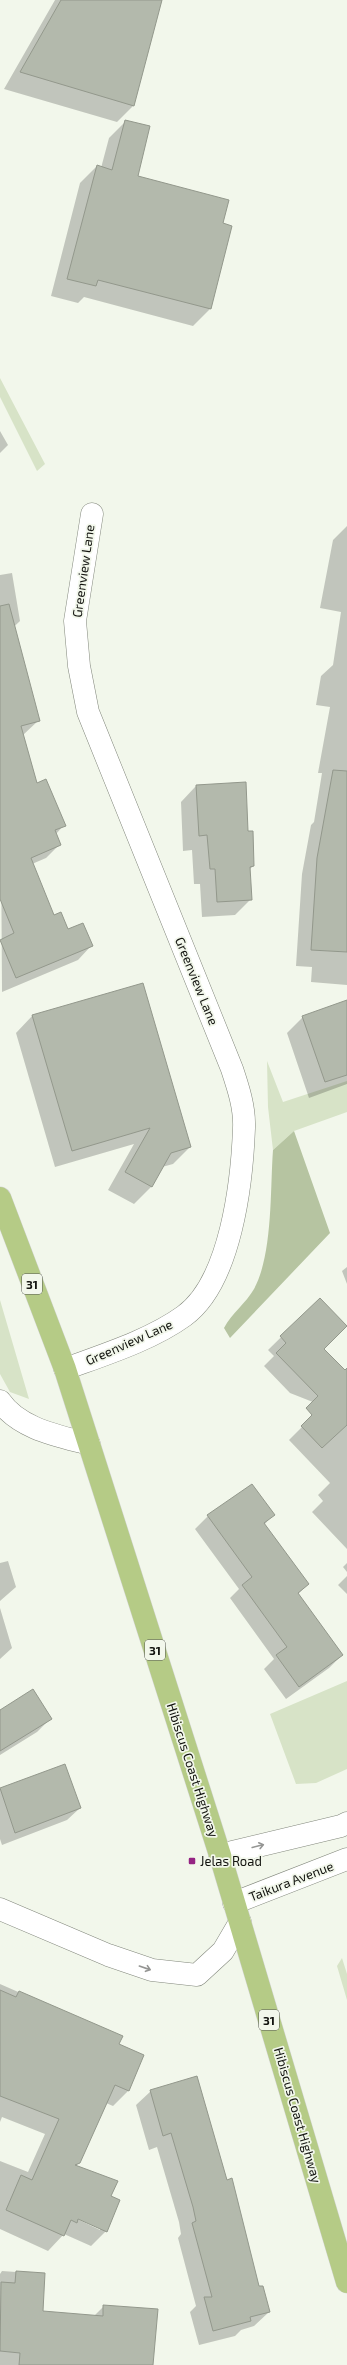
<svg xmlns="http://www.w3.org/2000/svg" width="347" height="2365" viewBox="0 0 347 2365" font-family="'Exo 2',sans-serif">
  <style>
    .green { fill: #d7e3c7 }
    .forest { fill: #b6c4a1 }
    .shadow { fill: #0003; fill-rule: evenodd }
    .building { fill: #b3b9ac; stroke: #93988c }
    .lines { fill: none; stroke-linecap: round; stroke-linejoin: round }
    .minor-casing { stroke: #82877c; stroke-width: 23 }
    .primary-casing { stroke: #d4d5d4; stroke-width: 23 }
    .minor { stroke: #fff; stroke-width: 22 }
    .primary { stroke: #b5cb86; stroke-width: 22 }
    .oneway { stroke: #949593 }
    .poi-dot { fill: #952483; stroke: #f2f7eb; stroke-width: 1.5 }
    .labels { text-anchor: middle; dominant-baseline: central; stroke-width: 3.5; stroke-linejoin: round; paint-order: stroke }
    .shield { fill: #f2f7eb; stroke: #555751; stroke-width: 1 }
    .shield-label { font-size: 12px; font-weight: bold; fill: #12130f }
    .street-label { font-size: 13px; fill: #12130f; stroke: #f2f7eb }
    .poi-label { font-size: 13px; fill: #12130f; stroke: #f2f7eb; text-anchor: start }
  </style>
  <rect width="100%" height="100%" fill="#f2f7eb"/>
  <!-- green -->
  <path class="green" d="M 0,378 L 45,464 L 37,471 L 0,397 Z
    M 267,1061 L 283,1102 L 347,1081 L 347,1112 L 294,1131 L 273,1150 L 268,1107 Z
    M 0,1300 L 29,1399 L 10,1392 L 0,1374 Z
    M 347,1681 L 347,1769 L 316,1783 L 296,1784 L 270,1714 Z
    M 342,1958 L 347,1974 L 347,2000 L 337,1966 Z"/>
  <!-- forest -->
  <path class="forest" d="M 294,1131 L 330,1233 L 230,1338 L 224,1328 C 232,1313 246,1303 254,1289 C 273,1254 270,1190 273,1150 Z"/>
  <!-- shadow -->
  <path class="shadow" d="M 55,0 L 161,0 L 133,106 L 117,122 L 4,89 Z
    M 126,121 L 137,177 L 222,224 L 231,227 L 210,309 L 193,326 L 84,297 L 78,303 L 51,296 L 80,183 L 97,166 L 101,168 L 109,138 Z
    M 0,431 L 8,445 L 0,453 Z
    M 347,526 L 347,985 L 311,982 L 312,967 L 296,966 L 302,874 L 311,825 L 314,822 L 322,773 L 318,773 L 330,707 L 316,705 L 321,676 L 333,665 L 341,612 L 320,608 L 333,540 Z
    M 12,573 L 20,621 L 0,640 L 0,575 Z
    M 0,676 L 39,720 L 23,735 L 37,784 L 64,825 L 56,834 L 60,844 L 46,858 L 32,864 L 53,916 L 67,930 L 91,946 L 78,960 L 2,992 Z
    M 196,786 L 247,832 L 253,866 L 249,870 L 251,899 L 235,915 L 202,917 L 200,884 L 194,884 L 192,850 L 183,851 L 181,802 Z
    M 347,1001 L 347,1084 L 309,1098 L 287,1033 L 303,1017 Z
    M 33,1015 L 190,1147 L 173,1164 L 162,1167 L 151,1187 L 134,1204 L 108,1190 L 134,1144 L 55,1167 L 16,1033 Z
    M 347,1267 L 347,1284 L 342,1271 Z
    M 320,1299 L 323,1349 L 347,1374 L 347,1549 L 312,1512 L 323,1501 L 318,1495 L 330,1483 L 289,1440 L 323,1406 L 290,1393 L 264,1366 L 274,1356 L 268,1350 Z
    M 273,1515 L 264,1525 L 308,1584 L 298,1594 L 342,1655 L 329,1668 L 286,1699 L 264,1669 L 274,1659 L 230,1598 L 239,1589 L 195,1529 L 208,1516 Z
    M 8,1561 L 16,1587 L 0,1601 L 0,1563 Z
    M 347,1563 L 347,1572 L 343,1567 Z
    M 347,1576 L 347,1594 L 338,1585 Z
    M 0,1608 L 12,1648 L 0,1659 Z
    M 0,1711 L 50,1719 L 37,1732 L 0,1755 Z
    M 64,1765 L 80,1808 L 67,1820 L 2,1845 L 0,1839 L 0,1789 Z
    M 0,1984 L 121,2037 L 118,2044 L 143,2056 L 128,2091 L 113,2106 L 106,2103 L 79,2162 L 76,2166 L 110,2197 L 106,2231 L 91,2246 L 64,2234 L 48,2251 L 0,2229 L 0,2161 L 28,2172 L 45,2134 L 2,2117 L 0,2122 ZM 74,2216 L 100,2228 L 100,2230 L 73,2217 Z
    M 151,2091 L 259,2288 L 269,2312 L 254,2326 L 241,2330 L 235,2336 L 199,2345 L 190,2312 L 196,2306 L 178,2238 L 181,2234 L 179,2222 L 157,2147 L 149,2150 L 136,2105 Z
    M 2,2271 L 44,2274 L 42,2312 L 94,2316 L 104,2306 L 152,2365 L 0,2365 L 0,2274 Z"/>
  <!-- building -->
  <path class="building" d="M 61,0 L 162,0 L 134,106 L 20,72 Z
    M 125,120 L 150,126 L 138,176 L 229,200 L 223,223 L 232,226 L 211,309 L 98,280 L 96,286 L 67,279 L 97,165 L 112,170 Z
    M 9,604 L 40,721 L 21,726 L 37,783 L 46,779 L 66,826 L 55,830 L 61,845 L 31,858 L 54,915 L 61,912 L 68,929 L 83,923 L 93,946 L 16,978 L 0,940 L 14,933 L 0,899 L 0,606 Z
    M 333,770 L 347,771 L 347,952 L 311,950 L 317,858 Z
    M 246,782 L 248,831 L 253,831 L 254,866 L 250,867 L 252,900 L 217,902 L 215,869 L 210,869 L 207,835 L 199,836 L 196,785 Z
    M 143,983 L 191,1147 L 171,1153 L 152,1187 L 125,1172 L 150,1128 L 72,1151 L 32,1015 Z
    M 347,1000 L 347,1075 L 325,1082 L 302,1016 Z
    M 320,1298 L 347,1326 L 324,1349 L 345,1370 L 347,1368 L 347,1425 L 322,1448 L 301,1426 L 312,1415 L 306,1408 L 318,1396 L 276,1353 L 286,1343 L 280,1336 Z
    M 252,1484 L 275,1515 L 264,1523 L 309,1584 L 298,1593 L 343,1655 L 299,1687 L 276,1655 L 287,1647 L 242,1585 L 252,1577 L 207,1515 Z
    M 33,1689 L 52,1719 L 0,1751 L 0,1710 Z
    M 65,1764 L 81,1808 L 15,1833 L 0,1788 Z
    M 0,1990 L 16,1997 L 19,1991 L 123,2036 L 119,2044 L 144,2055 L 129,2091 L 115,2085 L 80,2163 L 75,2165 L 118,2181 L 111,2196 L 120,2200 L 107,2232 L 78,2219 L 77,2223 L 71,2220 L 64,2236 L 6,2210 L 21,2175 L 32,2180 L 59,2119 L 0,2096 Z
    M 197,2076 L 227,2180 L 232,2178 L 259,2286 L 263,2286 L 270,2312 L 250,2317 L 251,2321 L 213,2331 L 204,2297 L 212,2297 L 192,2223 L 196,2221 L 193,2207 L 171,2133 L 163,2136 L 150,2090 Z
    M 16,2271 L 45,2273 L 43,2311 L 103,2316 L 103,2305 L 158,2309 L 153,2365 L 19,2365 L 20,2353 L 0,2351 L 1,2282 L 15,2283 Z"/>
  <g class="lines">
    <defs>
      <path id="minor" d="M 65,1369 C 103,1355 151,1340 184,1316 C 231,1282 242,1182 244,1128 C 245,1108 238,1087 232,1069 L 88,712 L 79,666 L 75,621 L 92,514
        M 0,1401 C 19,1429 59,1436 89,1444
        M 220,1855 L 341,1826 L 347,1823
        M 234,1903 L 347,1859
        M 0,1909 L 108,1955 L 152,1970 L 197,1975 L 223,1951 L 240,1922"/>
      <path id="primary" d="M 0,1198 L 65,1369 L 89,1444 L 220,1855 L 347,2282"/>
    </defs>
    <!-- minor casing -->
    <use href="#minor" class="minor-casing"/>
    <!-- primary casing -->
    <use href="#primary" class="primary-casing"/>
    <!-- minor -->
    <use href="#minor" class="minor"/>
    <!-- primary -->
    <use href="#primary" class="primary"/>
  </g>
  <!-- one-way arrows -->
  <defs><path id="oneway-shaft" d="M-6 0H5M1.5-3L5.5 0L1.5 3" fill="none" stroke-width="1.6" stroke-linecap="round" stroke-linejoin="round"/></defs>
  <g class="oneway">
    <use href="#oneway-shaft" transform="translate(258 1846) rotate(-14)"/>
    <use href="#oneway-shaft" transform="translate(145 1968) rotate(19)"/>
  </g>
  <!-- markers -->
  <rect class="poi-dot" x="188" y="1857" width="8" height="8" rx="2"/>
  <g class="labels">
    <!-- shield labels -->
    <g class="shield">
      <rect x="22" y="1274" width="20" height="20" rx="3"/>
      <rect x="145" y="1640" width="20" height="20" rx="3"/>
      <rect x="259" y="2010" width="20" height="20" rx="3"/>
    </g>
    <g class="shield-label">
      <text x="32" y="1284">31</text>
      <text x="155" y="1650">31</text>
      <text x="269" y="2020">31</text>
    </g>
    <!-- street labels -->
    <g class="street-label">
      <text transform="translate(83 571) rotate(-82)">Greenview Lane</text>
      <text transform="translate(197 981) rotate(68)">Greenview Lane</text>
      <text transform="translate(129 1342) rotate(-24)">Greenview Lane</text>
      <text transform="translate(193 1770) rotate(72)">Hibiscus Coast Highway</text>
      <text transform="translate(291 1881) rotate(-21)">Taikura Avenue</text>
      <text transform="translate(298 2115) rotate(74)">Hibiscus Coast Highway</text>
    </g>
    <!-- poi labels -->
    <g class="poi-label">
      <text x="200" y="1861">Jelas Road</text>
    </g>
  </g>
</svg>
